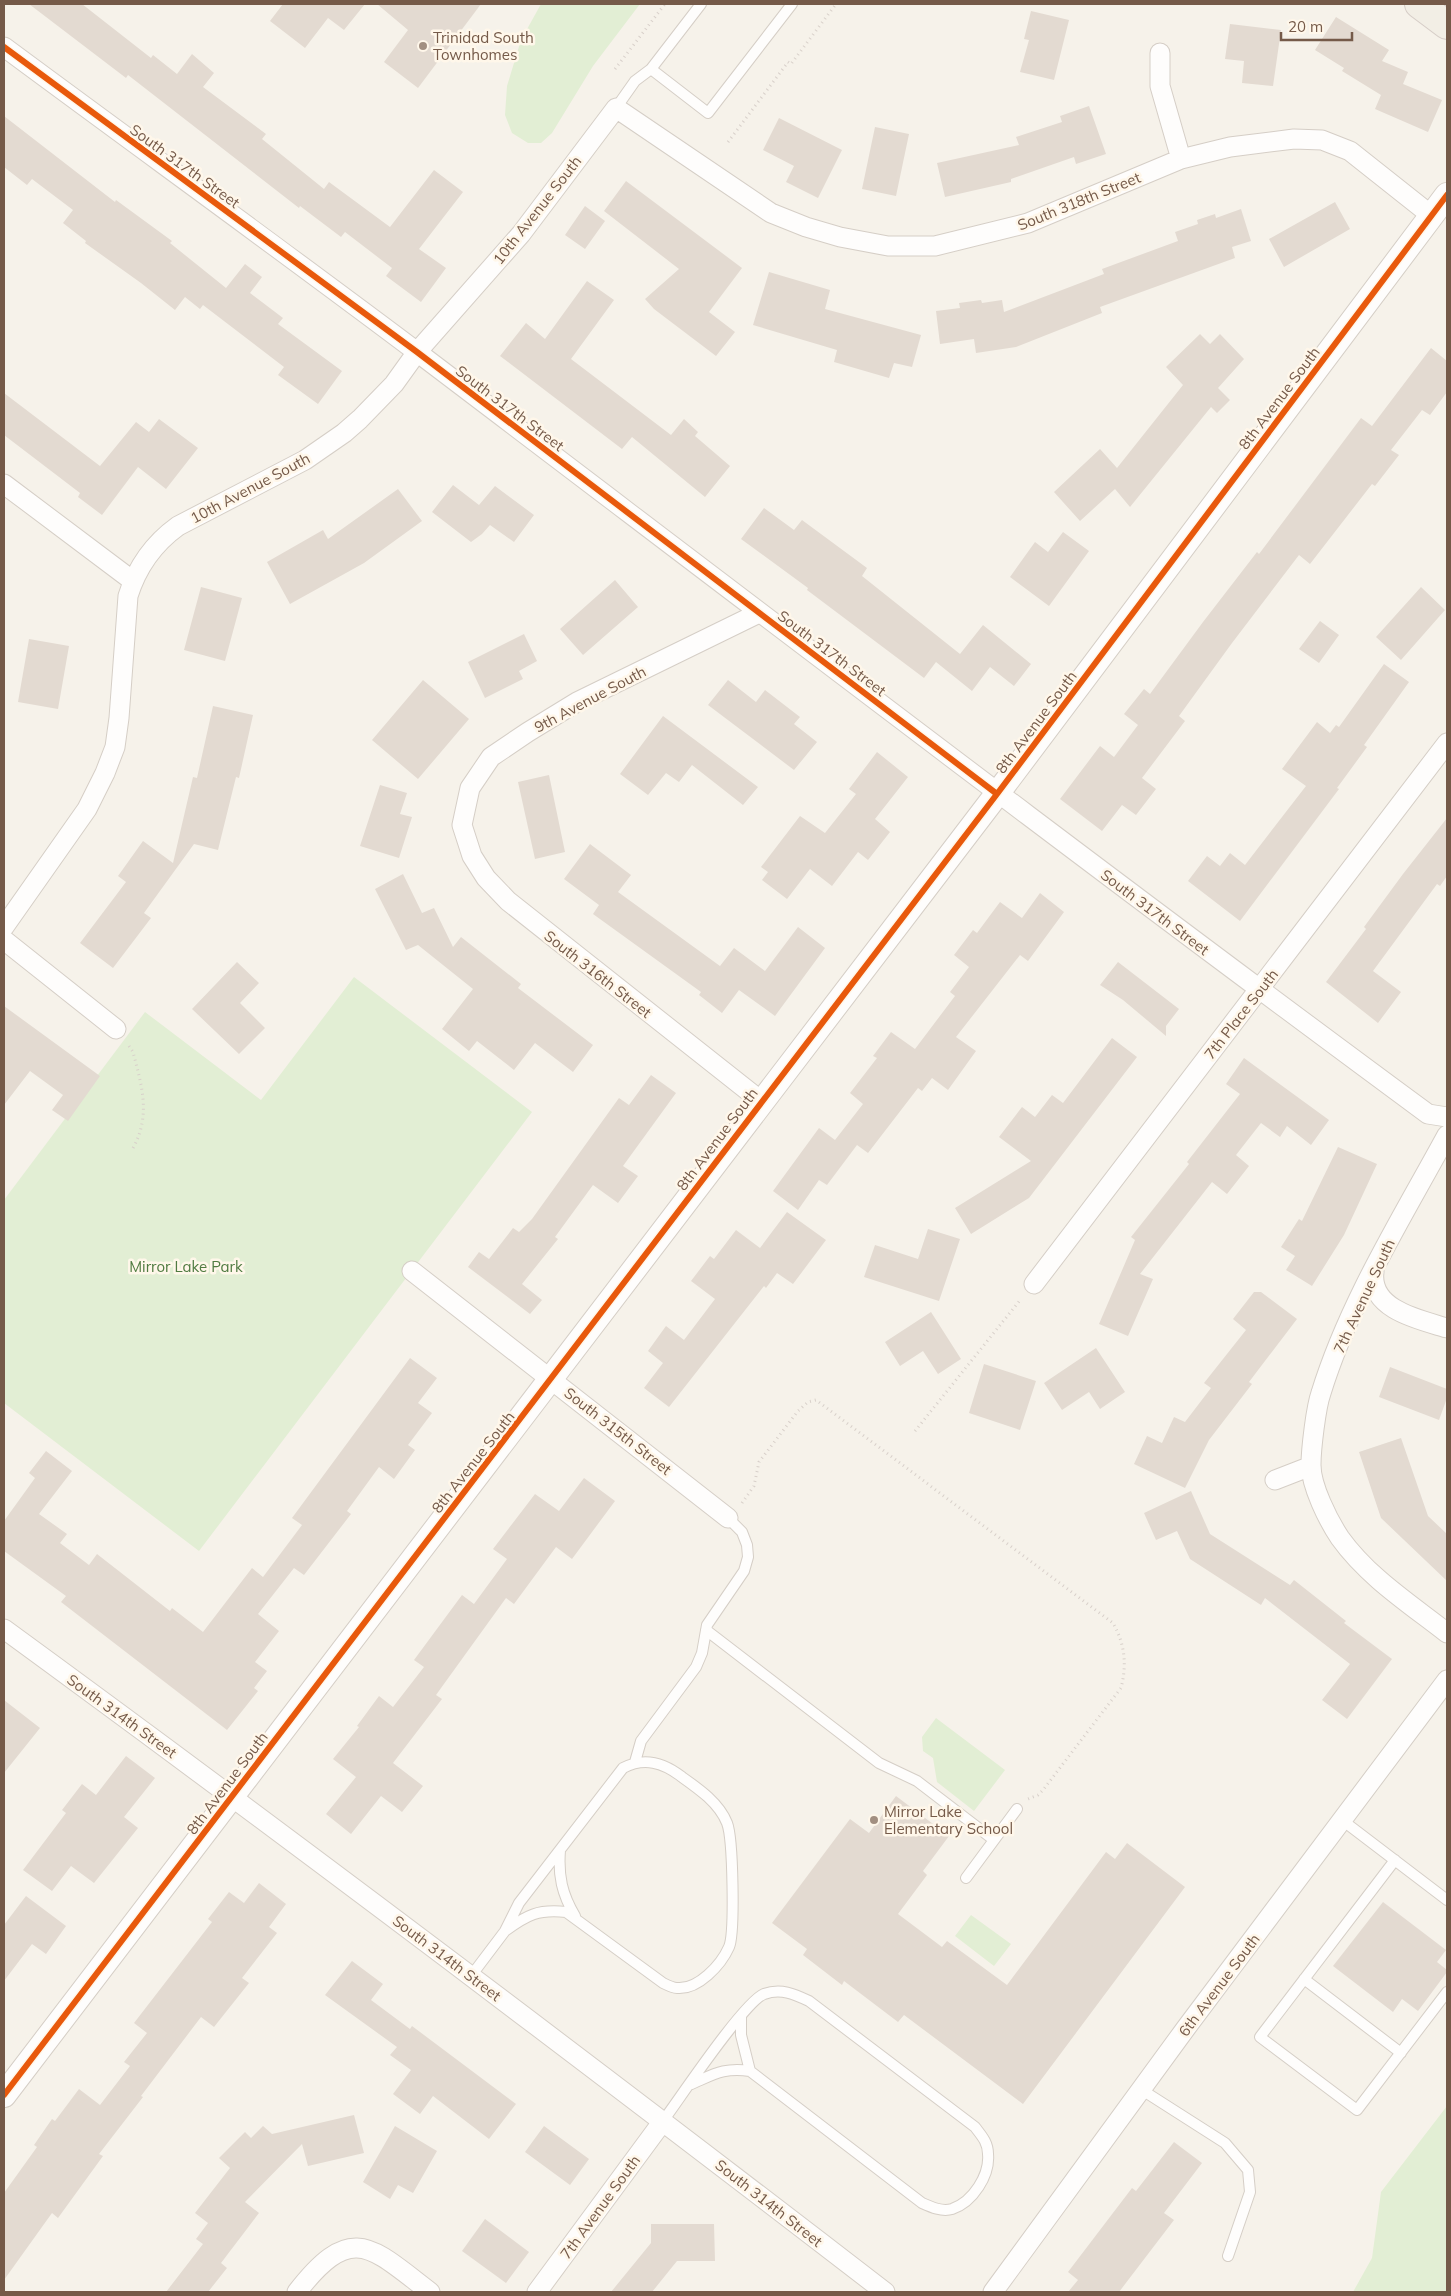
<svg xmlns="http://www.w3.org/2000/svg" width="1451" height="2296" viewBox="0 0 1451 2296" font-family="Mulish,sans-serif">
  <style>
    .green { fill: #e2eed4 }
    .building { fill: #e3dad1 }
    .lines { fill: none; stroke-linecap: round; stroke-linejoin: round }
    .service-casing { stroke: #d5cec6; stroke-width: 12 }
    .minor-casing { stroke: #d5cec6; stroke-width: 21 }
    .tertiary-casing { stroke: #d5cec6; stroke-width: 26 }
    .primary-casing { stroke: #d5ccc6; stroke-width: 30 }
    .path { stroke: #d8d0ca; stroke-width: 3; stroke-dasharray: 1 4; stroke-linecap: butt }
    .service { stroke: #fefdfc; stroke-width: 10 }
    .minor { stroke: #fefdfc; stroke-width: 19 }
    .tertiary { stroke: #fefdfc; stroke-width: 24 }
    .primary { stroke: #f2eee5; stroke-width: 28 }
    .cycleway-casing { stroke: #fff7ea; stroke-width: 9 }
    .cycleway { stroke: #e8590c; stroke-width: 6 }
    .poi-dot { fill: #a28f81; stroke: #fff7ea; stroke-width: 2 }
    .labels { text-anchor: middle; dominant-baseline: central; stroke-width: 5; stroke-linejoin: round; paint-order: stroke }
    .poi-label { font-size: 15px; fill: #755a49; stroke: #fff7ea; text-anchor: start }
    .street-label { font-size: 15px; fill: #755a49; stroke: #fff7ea }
    .park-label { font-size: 15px; fill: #507b41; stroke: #fff7ea }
  </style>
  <rect width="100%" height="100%" fill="#f6f2ea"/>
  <!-- green -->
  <path class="green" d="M 541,4 L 640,4 L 593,66 L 552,133 L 541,143 L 528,143 L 512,133 L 505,115 L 507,86 L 521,40 Z
    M 354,977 L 532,1112 L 199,1551 L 4,1403 L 4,1200 L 145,1012 L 261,1100 Z
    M 936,1718 L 1005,1770 L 974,1811 L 937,1782 L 933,1758 L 923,1751 L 922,1737 Z
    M 971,1915 L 1011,1944 L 994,1966 L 955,1936 Z
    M 1447,2106 L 1447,2292 L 1353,2292 L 1372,2258 L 1381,2192 Z"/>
  <!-- building -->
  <path class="building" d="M 29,4 L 82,4 L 151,58 L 153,55 L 177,74 L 192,54 L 214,73 L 203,87 L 266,134 L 262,139 L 324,189 L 329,182 L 390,227 L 434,170 L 463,192 L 419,249 L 446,268 L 421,302 L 386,276 L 392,268 L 345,232 L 341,237 L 300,206 L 299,208 L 128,75 L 126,78 Z
    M 283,4 L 365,4 L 344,30 L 328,18 L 305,48 L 270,21 Z
    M 377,4 L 481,4 L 418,88 L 384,62 L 408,30 Z
    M 1031,11 L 1069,20 L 1054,80 L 1020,72 L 1029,40 L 1024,39 Z
    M 1336,17 L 1389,50 L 1382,61 L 1408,72 L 1403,84 L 1442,100 L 1428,132 L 1375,109 L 1381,95 L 1342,71 L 1344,68 L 1315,50 Z
    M 1230,24 L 1281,30 L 1273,86 L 1242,83 L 1244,61 L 1225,59 Z
    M 1089,106 L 1106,154 L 1076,164 L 1074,157 L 1011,179 L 1011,182 L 945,197 L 937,163 L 1019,145 L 1016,137 L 1062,122 L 1060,116 Z
    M 4,116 L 115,202 L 116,200 L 172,241 L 170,243 L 226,288 L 245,264 L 262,277 L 250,293 L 283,318 L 278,324 L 342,371 L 318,404 L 278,375 L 284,367 L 203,305 L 200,309 L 185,297 L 175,310 L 141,283 L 85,243 L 86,241 L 63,223 L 73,210 L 32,179 L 27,185 L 4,167 Z
    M 779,118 L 842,150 L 818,198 L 786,182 L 794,166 L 763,150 Z
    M 875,127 L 909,134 L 896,196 L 862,189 Z
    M 626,181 L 742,268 L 709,312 L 735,332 L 716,356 L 654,309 L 645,299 L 679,269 L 604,211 Z
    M 1335,202 L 1350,229 L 1284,267 L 1269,239 Z
    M 585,206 L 605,221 L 585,249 L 565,235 Z
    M 1241,209 L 1251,241 L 1232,247 L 1235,258 L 1100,307 L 1102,313 L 1016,347 L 976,353 L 974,339 L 940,344 L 936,311 L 960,308 L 959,303 L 981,300 L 982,303 L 1002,300 L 1004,312 L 1104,274 L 1102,269 L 1178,241 L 1175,232 L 1198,224 L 1197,220 L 1215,214 L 1216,218 Z
    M 769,272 L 830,290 L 825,309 L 921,335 L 912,367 L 894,363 L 889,378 L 834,362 L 837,350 L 753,325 Z
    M 587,281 L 614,300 L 571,359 L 671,435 L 684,419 L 698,432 L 695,436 L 730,466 L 705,497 L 632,437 L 622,449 L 500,356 L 526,323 L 545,339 Z
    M 1200,334 L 1210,344 L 1220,334 L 1244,359 L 1218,388 L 1230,400 L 1217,413 L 1211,407 L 1130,507 L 1115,489 L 1080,521 L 1054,492 L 1100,449 L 1117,468 L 1183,385 L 1166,367 Z
    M 1431,348 L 1447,361 L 1447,392 L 1430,415 L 1422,410 L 1391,450 L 1399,455 L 1375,486 L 1372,484 L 1310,564 L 1299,555 L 1232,643 L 1179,716 L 1185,721 L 1142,778 L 1156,789 L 1136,815 L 1122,805 L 1102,831 L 1060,799 L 1100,746 L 1114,757 L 1138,725 L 1124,714 L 1144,689 L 1150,694 L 1203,622 L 1257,552 L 1259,554 L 1361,418 L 1372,426 Z
    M 4,393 L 100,466 L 136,422 L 149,432 L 159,419 L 198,448 L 166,489 L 138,467 L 102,515 L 78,497 L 80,493 L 4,435 Z
    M 453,485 L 479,505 L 495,486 L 534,515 L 514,542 L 490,525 L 482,534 L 471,542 L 432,512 Z
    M 398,489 L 422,521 L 364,563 L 290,604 L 267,562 L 323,530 L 328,539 Z
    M 764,508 L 794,530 L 802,520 L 867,568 L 862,576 L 960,654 L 983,625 L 1031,664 L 1014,686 L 990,667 L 972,691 L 936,662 L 924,678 L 807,590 L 808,588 L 741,539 Z
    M 1063,532 L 1089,551 L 1049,606 L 1010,577 L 1035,542 L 1048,552 Z
    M 615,580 L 638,607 L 583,655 L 560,629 Z
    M 201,587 L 242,598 L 225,661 L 184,650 Z
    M 1421,587 L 1445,610 L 1401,660 L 1376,637 Z
    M 1320,621 L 1339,635 L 1319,663 L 1299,649 Z
    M 524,634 L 537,661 L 519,671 L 523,679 L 485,698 L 468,662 Z
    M 29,639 L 69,646 L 58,709 L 18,702 Z
    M 1384,664 L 1409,682 L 1364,745 L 1367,747 L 1337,788 L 1339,789 L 1240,921 L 1188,881 L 1207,856 L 1220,866 L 1230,853 L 1245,865 L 1306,786 L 1282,769 L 1317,722 L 1330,733 L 1336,725 L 1339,727 Z
    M 423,680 L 469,719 L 418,779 L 372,740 Z
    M 728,680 L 756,702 L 765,690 L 800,717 L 794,724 L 817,742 L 794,770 L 708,705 Z
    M 213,706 L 253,715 L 239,778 L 236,777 L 218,850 L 194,844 L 144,913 L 151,918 L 113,968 L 80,943 L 126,882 L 118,876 L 143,841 L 173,863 L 193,777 L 197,778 Z
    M 663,716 L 758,787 L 743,805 L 692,765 L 679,782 L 666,773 L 648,795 L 620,774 Z
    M 877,752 L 908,777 L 875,819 L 890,832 L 868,860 L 858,852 L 832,886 L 810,869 L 787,899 L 762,880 L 768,872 L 761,867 L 800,816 L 825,833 L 856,794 L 849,789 Z
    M 549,775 L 565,852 L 535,859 L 518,782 Z
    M 380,785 L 407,793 L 400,814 L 412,817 L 399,858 L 360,846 Z
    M 1447,818 L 1447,876 L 1440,886 L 1437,884 L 1373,971 L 1401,992 L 1378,1023 L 1326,982 L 1366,929 L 1364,927 L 1403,874 Z
    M 590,844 L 631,875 L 618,892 L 720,966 L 734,948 L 765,971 L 798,927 L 825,948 L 775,1016 L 739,990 L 722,1013 L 699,995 L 701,992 L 593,914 L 599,905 L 564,879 Z
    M 403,874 L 422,913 L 434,908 L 453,947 L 461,937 L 521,984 L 518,988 L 593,1045 L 573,1072 L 535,1043 L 514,1070 L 477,1041 L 469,1051 L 442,1029 L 473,989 L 418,945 L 406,950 L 375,889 Z
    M 1040,893 L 1064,912 L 1028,961 L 1020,955 L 956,1037 L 976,1051 L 948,1090 L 932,1078 L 922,1091 L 918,1088 L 868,1153 L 857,1145 L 827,1185 L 819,1180 L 798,1210 L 773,1191 L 819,1128 L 835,1140 L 863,1104 L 850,1093 L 877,1058 L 873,1056 L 891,1032 L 915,1049 L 955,996 L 950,992 L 969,967 L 954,955 L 973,930 L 977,933 L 1000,902 L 1022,918 Z
    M 237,962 L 259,983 L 240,1003 L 265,1028 L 239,1054 L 192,1009 Z
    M 1118,962 L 1179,1009 L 1166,1026 L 1166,1036 L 1123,1000 L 1100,985 Z
    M 4,1006 L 100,1076 L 68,1121 L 52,1110 L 63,1095 L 30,1071 L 4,1105 Z
    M 1112,1038 L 1137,1057 L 1029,1198 L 971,1234 L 955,1208 L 1031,1161 L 999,1137 L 1022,1107 L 1035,1117 L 1052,1095 L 1063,1103 Z
    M 1244,1058 L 1329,1120 L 1311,1145 L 1287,1126 L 1280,1137 L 1261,1123 L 1236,1155 L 1249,1166 L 1227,1194 L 1212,1182 L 1140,1274 L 1153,1279 L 1128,1336 L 1099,1324 L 1135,1240 L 1131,1237 L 1189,1164 L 1187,1162 L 1240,1094 L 1226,1084 Z
    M 651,1075 L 676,1093 L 623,1166 L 638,1176 L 618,1203 L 593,1185 L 555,1237 L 558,1239 L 522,1284 L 542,1300 L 530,1314 L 468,1267 L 479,1252 L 489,1259 L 513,1228 L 519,1232 L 532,1219 L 619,1098 L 629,1105 Z
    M 1338,1147 L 1377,1164 L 1344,1235 L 1312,1286 L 1286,1270 L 1295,1256 L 1281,1247 L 1299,1219 L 1302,1221 Z
    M 787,1212 L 826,1240 L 793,1284 L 777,1273 L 766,1288 L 764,1286 L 669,1407 L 644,1388 L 663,1363 L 648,1351 L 666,1326 L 684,1340 L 715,1299 L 691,1281 L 710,1256 L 714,1259 L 736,1230 L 760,1248 Z
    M 928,1229 L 960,1239 L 939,1301 L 864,1277 L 875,1245 L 918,1259 Z
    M 1254,1292 L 1261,1292 L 1297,1319 L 1249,1382 L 1252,1384 L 1209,1440 L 1185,1488 L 1134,1464 L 1147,1436 L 1162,1443 L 1174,1417 L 1185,1422 L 1211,1388 L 1204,1383 L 1246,1330 L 1233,1319 Z
    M 931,1312 L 961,1359 L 938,1374 L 923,1351 L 900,1366 L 885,1342 Z
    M 1096,1348 L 1125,1392 L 1100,1409 L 1089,1392 L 1062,1410 L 1044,1383 Z
    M 410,1358 L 437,1378 L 418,1403 L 432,1413 L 408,1445 L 415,1450 L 394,1479 L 379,1467 L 347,1511 L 351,1514 L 304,1575 L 294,1568 L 258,1614 L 279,1631 L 255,1662 L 267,1671 L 254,1688 L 258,1691 L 227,1730 L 61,1602 L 66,1596 L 4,1551 L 4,1521 L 35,1478 L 29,1473 L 46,1451 L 72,1471 L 39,1514 L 67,1534 L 60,1543 L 89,1565 L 97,1554 L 170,1611 L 172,1608 L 203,1632 L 252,1568 L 263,1577 L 302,1525 L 292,1518 Z
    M 984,1364 L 1036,1381 L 1020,1430 L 969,1413 Z
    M 1390,1367 L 1447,1389 L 1447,1398 L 1439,1420 L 1379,1397 Z
    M 1401,1438 L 1428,1516 L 1447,1534 L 1447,1581 L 1381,1518 L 1359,1452 Z
    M 584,1478 L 615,1501 L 572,1559 L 556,1547 L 514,1604 L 506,1598 L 436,1695 L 442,1699 L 393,1763 L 423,1786 L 402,1812 L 381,1796 L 351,1834 L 326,1814 L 356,1777 L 333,1759 L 359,1727 L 357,1726 L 379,1696 L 393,1707 L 424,1667 L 414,1660 L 462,1595 L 474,1604 L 507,1559 L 493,1549 L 535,1494 L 559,1511 Z
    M 1191,1491 L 1210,1534 L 1290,1585 L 1294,1580 L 1346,1621 L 1344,1623 L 1392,1659 L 1347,1719 L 1322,1700 L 1350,1664 L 1265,1598 L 1261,1605 L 1190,1559 L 1177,1531 L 1156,1540 L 1144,1513 Z
    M 4,1700 L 40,1728 L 4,1773 Z
    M 126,1756 L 155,1778 L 124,1817 L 138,1828 L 94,1883 L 71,1866 L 52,1891 L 23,1870 L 66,1813 L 62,1810 L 82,1784 L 96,1795 Z
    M 896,1796 L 949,1836 L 923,1871 L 927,1875 L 898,1914 L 942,1947 L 947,1941 L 1007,1985 L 1106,1852 L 1115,1859 L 1127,1843 L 1185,1887 L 1023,2104 L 904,2015 L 898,2022 L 844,1981 L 842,1985 L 803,1955 L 807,1949 L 772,1923 L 850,1819 L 869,1833 Z
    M 259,1883 L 286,1904 L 269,1927 L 277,1933 L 242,1978 L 249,1983 L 214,2027 L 201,2017 L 141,2096 L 143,2097 L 99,2154 L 103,2156 L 58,2218 L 52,2213 L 4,2280 L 4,2193 L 37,2147 L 34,2145 L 52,2119 L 55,2121 L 79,2089 L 100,2105 L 130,2066 L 124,2062 L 147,2033 L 134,2023 L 212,1922 L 208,1919 L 229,1892 L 244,1903 Z
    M 26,1896 L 66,1926 L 46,1954 L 32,1944 L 4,1981 L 4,1925 Z
    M 1383,1902 L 1446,1950 L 1437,1962 L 1447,1970 L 1447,1972 L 1418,2011 L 1402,1999 L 1393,2012 L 1333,1966 Z
    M 352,1961 L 383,1984 L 371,2000 L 410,2029 L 412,2026 L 516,2104 L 489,2139 L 433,2096 L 420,2114 L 393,2094 L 411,2070 L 390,2055 L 397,2047 L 325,1995 Z
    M 354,2115 L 364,2153 L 308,2166 L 302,2144 L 245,2202 L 259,2213 L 221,2263 L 227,2268 L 208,2292 L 166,2292 L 203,2244 L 196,2239 L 208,2223 L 195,2213 L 230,2168 L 219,2158 L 245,2132 L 251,2138 L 263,2126 L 272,2134 Z
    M 395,2126 L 437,2151 L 413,2193 L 398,2185 L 390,2199 L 363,2182 Z
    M 544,2126 L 589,2159 L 570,2185 L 525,2152 Z
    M 1174,2142 L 1202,2163 L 1164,2213 L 1174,2220 L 1119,2292 L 1068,2292 L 1078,2280 L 1068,2272 L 1132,2188 L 1136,2191 Z
    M 485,2219 L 529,2252 L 506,2283 L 462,2251 Z
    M 651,2224 L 714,2224 L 715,2261 L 677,2261 L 652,2292 L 611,2292 L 651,2243 Z"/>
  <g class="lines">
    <defs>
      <path id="service" d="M 701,4 L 651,69 L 708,113 L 792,4
        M 616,108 L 635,81 L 651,69
        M 706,1630 L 879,1763 L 917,1781 L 994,1840
        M 635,1762 L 641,1741 L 696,1667 L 702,1653 L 707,1625 L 744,1571 L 748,1557 L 747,1545 L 742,1532 L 728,1518
        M 1342,1820 L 1447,1900
        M 560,1850 C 558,1876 562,1894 575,1916
        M 1395,1860 L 1260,2037 L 1357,2110 L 1447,1992
        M 966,1878 L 1017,1809
        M 471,1976 L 505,1931 L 519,1903 L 623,1768 C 644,1757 663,1762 682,1777 C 699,1789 719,1803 727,1823 C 733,1838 735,1933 729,1947 C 721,1965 698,1990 677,1988 C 673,1988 667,1985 663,1983 L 566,1912 C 538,1909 527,1915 505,1931
        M 1304,1979 L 1401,2053
        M 741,2016 L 741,2035 L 750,2071
        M 1142,2090 L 1225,2143 L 1248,2170 L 1250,2192 L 1228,2256
        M 663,2121 C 680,2098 744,2002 764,1994 C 781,1988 794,1994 809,2001 L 975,2127 C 981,2135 988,2142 988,2154 C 990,2175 973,2202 952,2209 C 942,2212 931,2207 922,2203 L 750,2071 C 723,2067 713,2075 689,2085"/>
      <path id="minor" d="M 4,47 C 143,150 283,251 421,355 C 756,609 1089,864 1428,1114 L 1447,1117
        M 1160,53 L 1160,86 L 1181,159
        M 4,484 L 133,581
        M 759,613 L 577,702 L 528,732 L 491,757 L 470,788 L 462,825 L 472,856 L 486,878 L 508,901 L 761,1101
        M 4,927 L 87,809 L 105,773 L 115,747 L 119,718 L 128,596 C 137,567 153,544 178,526 L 305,460 L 344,433 L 360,419 L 394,384 L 417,352 L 521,234 L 616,108 L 771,213 L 806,227 L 840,237 L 888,246 L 935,246 L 1028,223 L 1181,159 L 1230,147 L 1294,139 L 1322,140 L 1350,151 L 1432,216
        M 4,940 L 116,1029
        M 1447,1135 C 1402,1218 1349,1302 1321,1393 C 1316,1407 1311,1449 1311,1465 C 1311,1486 1328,1520 1340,1538 C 1368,1577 1410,1604 1447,1633
        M 412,1271 L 728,1518
        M 1374,1272 C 1369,1310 1421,1320 1447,1328
        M 1034,1284 L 1447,743
        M 1275,1480 L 1311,1466
        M 4,1629 C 301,1846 594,2068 885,2292
        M 297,2292 C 352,2221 371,2247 430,2292
        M 537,2292 L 663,2121
        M 993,2292 L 1186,2028 L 1447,1680"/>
      <path id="tertiary" d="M 4,2095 L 997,794 L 1447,195"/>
      <path id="primary" d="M 1419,4 L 1447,25"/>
    </defs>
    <!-- service casing -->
    <use href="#service" class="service-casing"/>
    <!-- minor casing -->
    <use href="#minor" class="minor-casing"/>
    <!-- tertiary casing -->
    <use href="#tertiary" class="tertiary-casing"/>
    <!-- primary casing -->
    <use href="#primary" class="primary-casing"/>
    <!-- path -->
    <path class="path" d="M 615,69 L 665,4
      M 728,142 L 788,62 L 791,64 L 836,4
      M 129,1046 L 133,1052 C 142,1086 151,1116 133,1148
      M 915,1431 L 1021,1299
      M 742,1503 L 754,1486 L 759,1462 L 798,1411 L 808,1402 L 816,1400 L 1113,1623 C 1125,1644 1127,1665 1121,1688 L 1043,1790 L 1038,1795 L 1028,1799"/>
    <!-- service -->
    <use href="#service" class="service"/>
    <!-- minor -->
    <use href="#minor" class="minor"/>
    <!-- tertiary -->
    <use href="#tertiary" class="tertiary"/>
    <!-- primary -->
    <use href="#primary" class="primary"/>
    <defs>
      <path id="cycleway" d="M 4,47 L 417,352 L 997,794
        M 4,2095 L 997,794 L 1447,195"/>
    </defs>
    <!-- cycleway casing -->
    <use href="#cycleway" class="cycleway-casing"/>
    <!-- cycleway -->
    <use href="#cycleway" class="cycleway"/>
  </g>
  <!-- markers -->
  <g class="poi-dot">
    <circle cx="423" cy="46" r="5"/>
    <circle cx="874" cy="1820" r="5"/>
  </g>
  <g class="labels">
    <!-- poi labels -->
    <g class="poi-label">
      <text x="433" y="37">Trinidad South<tspan x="433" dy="17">Townhomes</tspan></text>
      <text x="884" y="1811">Mirror Lake<tspan x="884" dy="17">Elementary School</tspan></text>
    </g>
    <!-- street labels -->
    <g class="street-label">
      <text transform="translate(185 166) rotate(36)">South 317th Street</text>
      <text transform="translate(1079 201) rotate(-22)">South 318th Street</text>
      <text transform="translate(537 210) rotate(-52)">10th Avenue South</text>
      <text transform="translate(1279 398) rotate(-53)">8th Avenue South</text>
      <text transform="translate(510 408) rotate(37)">South 317th Street</text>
      <text transform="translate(250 488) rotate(-28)">10th Avenue South</text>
      <text transform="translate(832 653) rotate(37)">South 317th Street</text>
      <text transform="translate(590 699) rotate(-28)">9th Avenue South</text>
      <text transform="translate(1036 722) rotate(-53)">8th Avenue South</text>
      <text transform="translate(1155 912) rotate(37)">South 317th Street</text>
      <text transform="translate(598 974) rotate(38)">South 316th Street</text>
      <text transform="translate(1241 1014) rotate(-52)">7th Place South</text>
      <text transform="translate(717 1139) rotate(-53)">8th Avenue South</text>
      <text transform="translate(1364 1296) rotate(-65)">7th Avenue South</text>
      <text transform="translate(618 1431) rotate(38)">South 315th Street</text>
      <text transform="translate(473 1462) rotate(-52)">8th Avenue South</text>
      <text transform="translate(122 1716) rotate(36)">South 314th Street</text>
      <text transform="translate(227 1783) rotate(-53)">8th Avenue South</text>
      <text transform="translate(447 1958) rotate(37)">South 314th Street</text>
      <text transform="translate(1219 1985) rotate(-53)">6th Avenue South</text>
      <text transform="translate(769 2203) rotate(38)">South 314th Street</text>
      <text transform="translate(600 2207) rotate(-54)">7th Avenue South</text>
    </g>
    <!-- park labels -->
    <g class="park-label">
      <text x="186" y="1266">Mirror Lake Park</text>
    </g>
  </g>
  <!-- border -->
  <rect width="1451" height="2296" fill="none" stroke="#755a49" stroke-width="10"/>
  <!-- scale -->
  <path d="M1281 32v8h71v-8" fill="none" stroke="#755a49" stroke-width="2.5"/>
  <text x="1288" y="32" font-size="15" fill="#755a49" stroke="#fff7ea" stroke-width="4" paint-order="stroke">20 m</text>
</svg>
